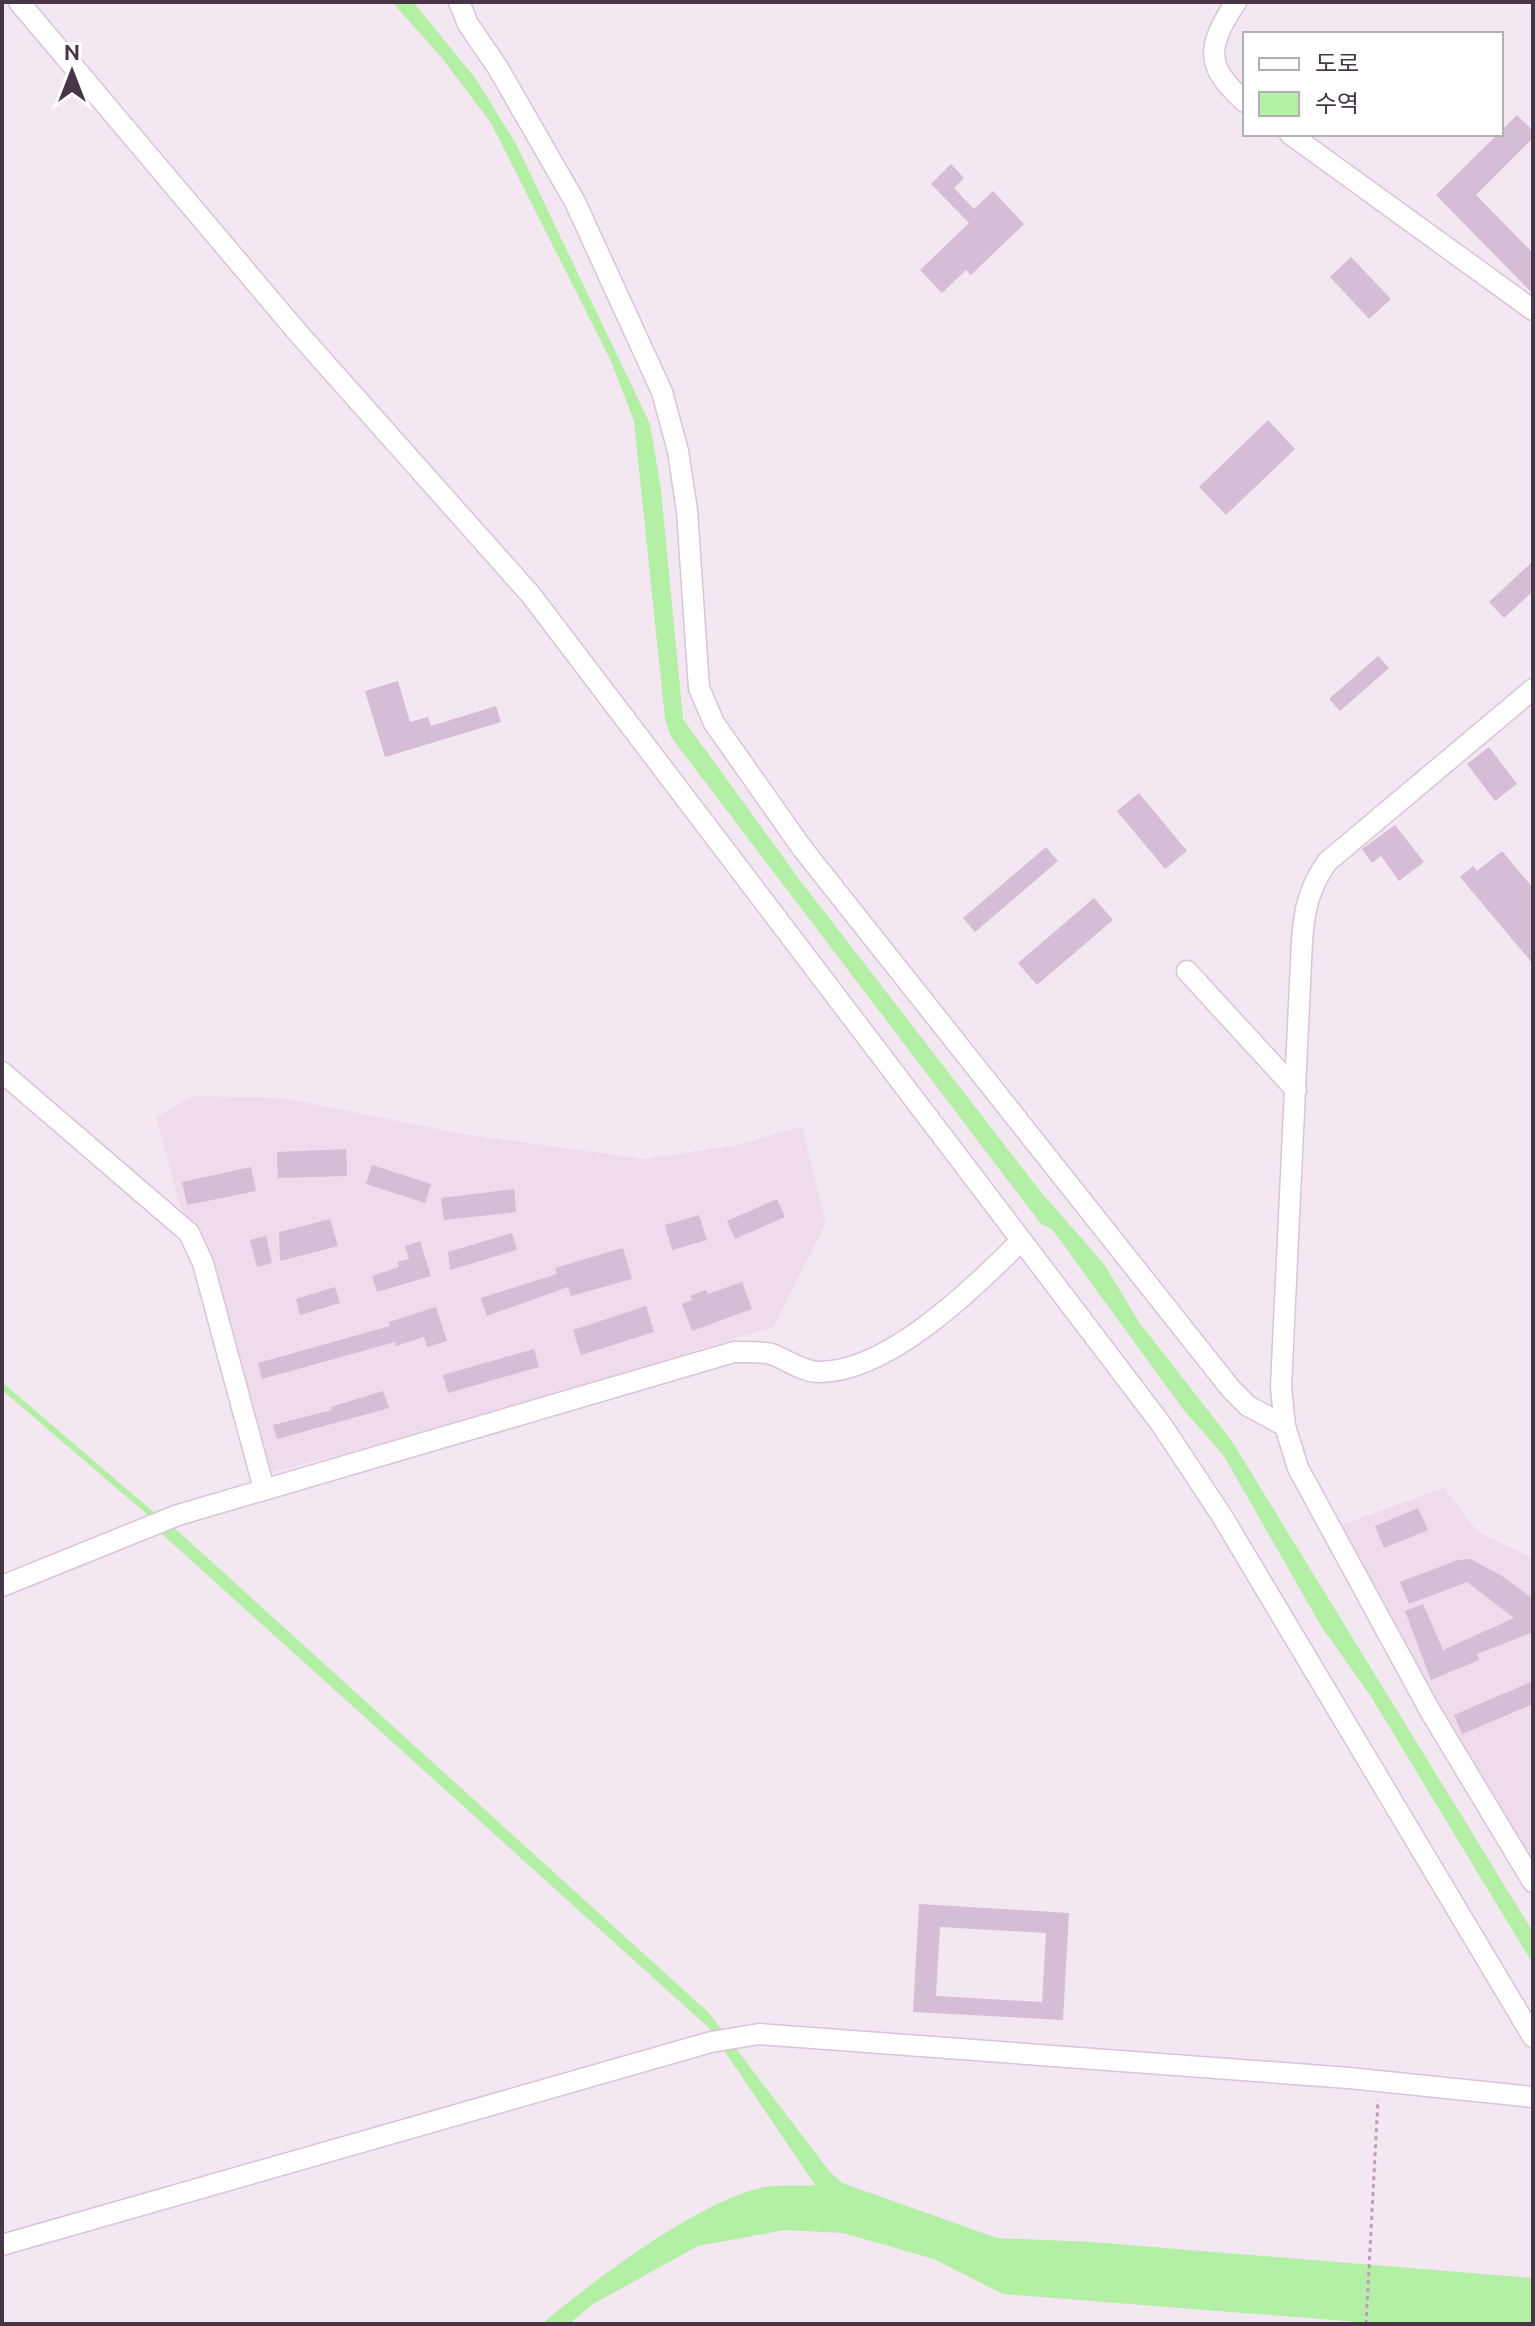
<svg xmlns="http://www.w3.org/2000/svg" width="1535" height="2326" viewBox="0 0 1535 2326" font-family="Ubuntu,'Noto Sans KR',sans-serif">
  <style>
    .residential { fill: #eedced }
    .water { fill: #b3efa4 }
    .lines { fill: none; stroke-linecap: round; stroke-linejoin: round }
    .stream { stroke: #b3efa4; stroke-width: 6 }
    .building { fill: #d5bdd5; fill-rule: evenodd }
    .minor-casing { stroke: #dac4d8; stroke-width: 23 }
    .path { stroke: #c09bbf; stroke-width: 3; stroke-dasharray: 4 4; stroke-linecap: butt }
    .minor { stroke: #fff; stroke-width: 20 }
  </style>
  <rect width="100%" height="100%" fill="#f3e7f2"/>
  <!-- residential -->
  <path class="residential" d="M 193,1096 L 283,1098 L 463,1134 L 644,1159 L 738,1145 L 802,1126 L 826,1223 L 773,1327 L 423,1434 L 268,1473 L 204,1239 L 181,1209 L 156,1117 Z
    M 1444,1488 L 1478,1532 L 1533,1558 L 1533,1863 L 1439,1710 L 1341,1525 Z"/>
  <!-- water -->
  <path class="water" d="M 392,2 L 413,2 L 476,79 L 516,144 L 650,424 L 661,490 L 683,719 L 799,879 L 1040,1191 L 1104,1264 L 1139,1322 L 1231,1440 L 1533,1932 L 1533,1964 L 1370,1695 L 1321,1626 L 1224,1456 L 1183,1409 L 1052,1229 L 1041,1224 L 671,737 L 665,719 L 634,421 L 611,361 L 491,123 L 442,58 Z
    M 170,1524 L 709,2013 L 829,2171 L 842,2183 L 997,2238 L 1092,2242 L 1533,2278 L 1533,2324 L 1385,2324 L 1003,2294 L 934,2259 L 843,2233 L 785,2230 L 698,2246 L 593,2304 L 569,2324 L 542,2324 C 591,2282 698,2202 760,2188 C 778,2184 798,2187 815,2185 L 709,2028 L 162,1534 L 159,1525 Z"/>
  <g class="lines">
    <!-- stream -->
    <path class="stream" d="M 2,1386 L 157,1519"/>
  </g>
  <!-- building -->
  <path class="building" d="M 1517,115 L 1533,131 L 1533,138 L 1476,195 L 1533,253 L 1533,294 L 1436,195 Z
    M 951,164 L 964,178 L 954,188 L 974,209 L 993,191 L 1024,224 L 971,275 L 966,270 L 942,293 L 920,270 L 969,223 L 931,184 Z
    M 1351,257 L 1391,299 L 1369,319 L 1330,277 Z
    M 1268,420 L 1295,449 L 1226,515 L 1199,487 Z
    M 1533,561 L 1533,591 L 1504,618 L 1489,602 Z
    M 1378,656 L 1389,668 L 1340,711 L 1329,699 Z
    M 398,681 L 410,722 L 428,717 L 431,726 L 496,706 L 501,722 L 385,757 L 365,691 Z
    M 1489,747 L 1517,784 L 1495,801 L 1467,764 Z
    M 1139,793 L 1187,851 L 1165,869 L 1117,811 Z
    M 1395,825 L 1424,862 L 1399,881 L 1381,856 L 1372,863 L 1362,849 Z
    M 1046,847 L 1058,861 L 975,932 L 963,918 Z
    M 1502,851 L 1533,888 L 1533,964 L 1460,877 L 1473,866 L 1477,871 Z
    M 1094,898 L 1113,920 L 1037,985 L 1018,963 Z
    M 346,1149 L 347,1176 L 278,1178 L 277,1152 Z
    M 372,1165 L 431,1184 L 425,1203 L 366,1184 Z
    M 251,1167 L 256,1191 L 187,1205 L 182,1182 Z
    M 514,1189 L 516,1212 L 444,1220 L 441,1198 Z
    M 777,1199 L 785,1217 L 735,1239 L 727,1221 Z
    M 699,1215 L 707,1240 L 672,1250 L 665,1225 Z
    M 330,1219 L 338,1246 L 280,1261 L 279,1232 Z
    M 512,1233 L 517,1250 L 450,1270 L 448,1252 Z
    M 266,1236 L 272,1263 L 257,1267 L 250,1240 Z
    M 420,1241 L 431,1276 L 377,1292 L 372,1276 L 399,1267 L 398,1262 L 409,1259 L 405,1246 Z
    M 623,1248 L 632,1279 L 571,1296 L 568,1287 L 487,1316 L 481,1298 L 557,1274 L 555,1268 Z
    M 742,1282 L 752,1309 L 692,1331 L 682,1304 L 692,1300 L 690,1296 L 706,1290 L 708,1294 Z
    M 335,1287 L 340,1303 L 300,1315 L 296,1299 Z
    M 646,1306 L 654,1332 L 581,1355 L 573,1330 Z
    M 436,1307 L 447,1341 L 427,1347 L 424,1337 L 396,1346 L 395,1342 L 262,1379 L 258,1363 L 390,1326 L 389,1322 Z
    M 534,1349 L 539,1367 L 448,1393 L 443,1375 Z
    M 383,1391 L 389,1408 L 277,1439 L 273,1425 L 332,1410 L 331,1407 Z
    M 1418,1508 L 1428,1530 L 1384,1548 L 1375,1526 Z
    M 1470,1559 L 1502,1576 L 1533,1599 L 1533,1632 L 1477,1654 L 1479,1660 L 1431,1680 L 1405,1611 L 1423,1604 L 1443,1650 L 1514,1618 L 1467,1582 L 1409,1604 L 1400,1582 L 1458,1560 Z
    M 1533,1681 L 1533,1704 L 1462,1734 L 1454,1715 Z
    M 919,1904 L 1069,1913 L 1063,2020 L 913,2012 ZM 940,1927 L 1046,1933 L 1042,2002 L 936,1996 Z"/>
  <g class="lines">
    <defs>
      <path id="minor" d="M 19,2 L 299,334 L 531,595 L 1161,1424 L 1222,1516 L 1533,2037
        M 459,2 L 468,24 L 498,68 L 575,202 L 662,392 L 678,451 L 687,511 L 699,688 L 714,723 L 802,848 L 1231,1389 L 1248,1406 L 1285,1426
        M 1236,2 C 1206,48 1205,66 1245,102
        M 1290,134 L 1533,310
        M 1533,689 L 1327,862 C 1309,888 1304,910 1302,941 L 1281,1387 L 1285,1426 L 1298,1468 L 1429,1709 L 1533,1882
        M 1187,971 L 1296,1090
        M 2,1072 L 189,1233 L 203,1263 L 264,1489
        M 2,1586 L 178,1515 L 734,1352 C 746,1352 760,1351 771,1354 C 786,1359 801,1371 817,1372 C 887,1374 972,1289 1020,1242
        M 2,2245 L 711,2042 L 759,2034 L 1349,2078 L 1533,2097"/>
    </defs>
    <!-- minor casing -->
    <use href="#minor" class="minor-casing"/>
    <!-- path -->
    <path class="path" d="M 1366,2324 L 1378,2100"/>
    <!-- minor -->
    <use href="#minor" class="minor"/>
  </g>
  <!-- border -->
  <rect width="1535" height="2326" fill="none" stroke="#463646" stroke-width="8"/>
  <!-- legend -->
  <rect x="1243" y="32" width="260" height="104" fill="#ffffff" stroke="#b5afb5" stroke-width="2"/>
  <rect x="1259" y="58" width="40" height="12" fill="#ffffff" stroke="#b5afb5" stroke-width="2"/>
  <text x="1315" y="72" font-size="24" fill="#463646">도로</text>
  <rect x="1259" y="92" width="40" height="24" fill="#b3efa4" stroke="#b5afb5" stroke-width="2"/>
  <text x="1315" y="112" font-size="24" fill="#463646">수역</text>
  <!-- north arrow -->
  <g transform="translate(72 72)" stroke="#ffffff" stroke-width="6" paint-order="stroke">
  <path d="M0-6L14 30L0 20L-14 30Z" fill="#463646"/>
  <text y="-12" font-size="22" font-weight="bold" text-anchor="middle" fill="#463646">N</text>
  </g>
</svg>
